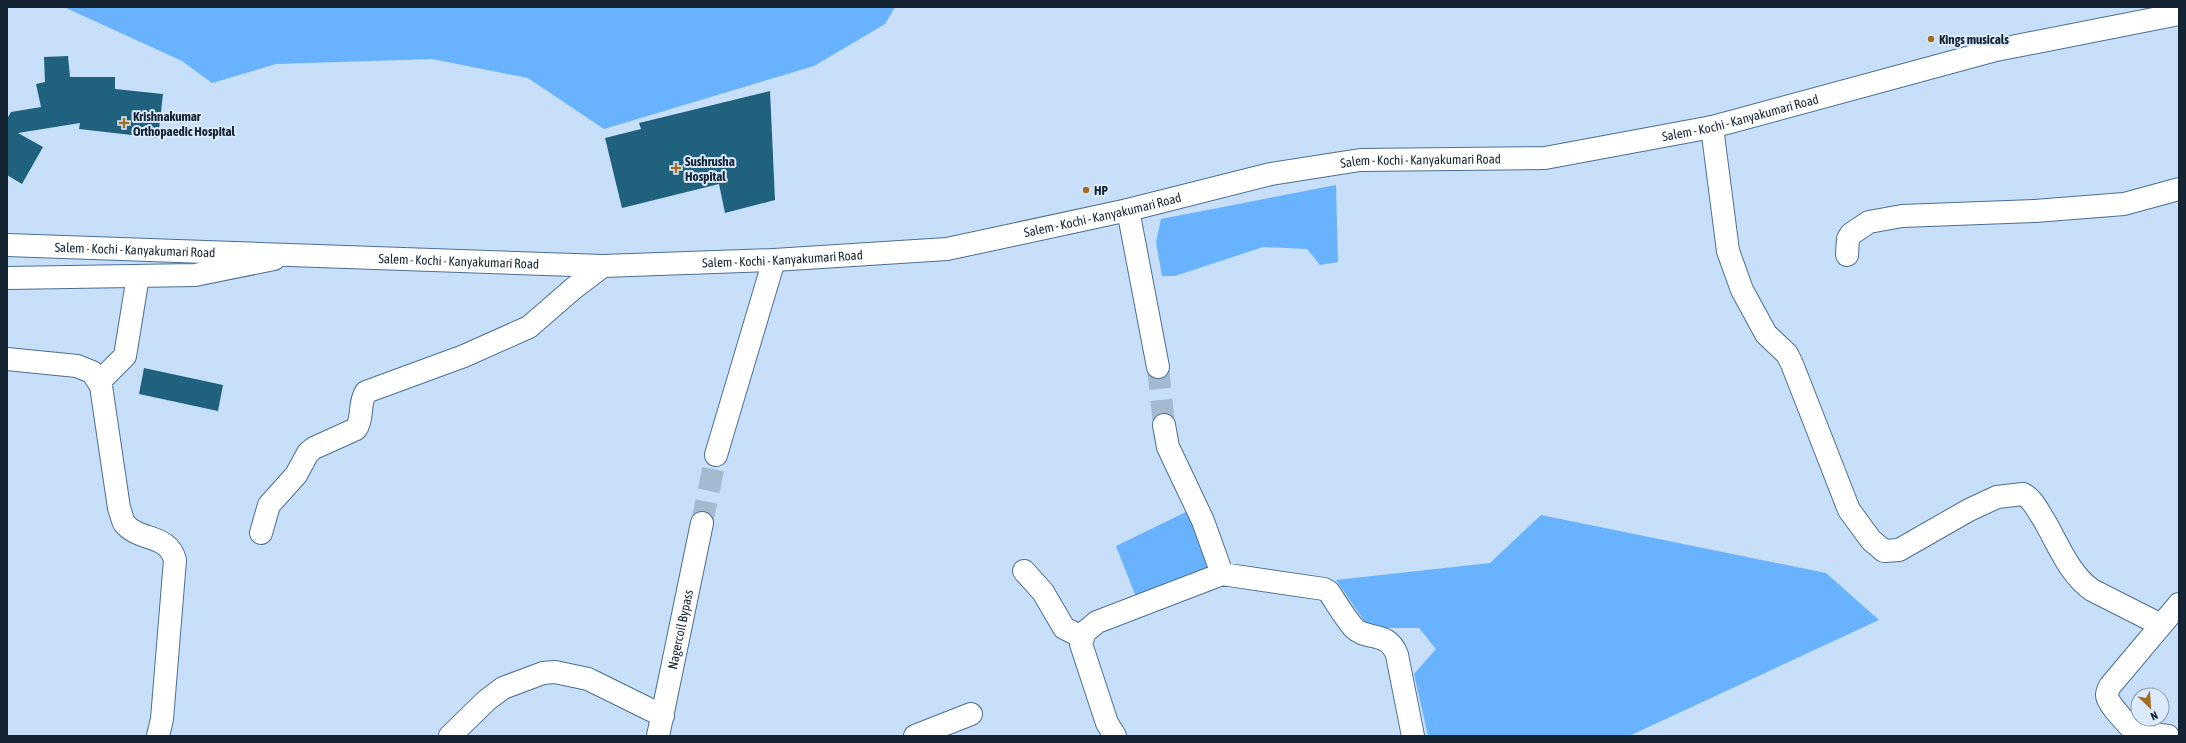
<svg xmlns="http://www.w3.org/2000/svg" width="2186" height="743" viewBox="0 0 2186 743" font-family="'Asap Condensed',sans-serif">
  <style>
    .water { fill: #69b3fe }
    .building { fill: #20627e }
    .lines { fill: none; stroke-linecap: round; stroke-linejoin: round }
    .minor-tunnel { stroke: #a3bad1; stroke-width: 22; stroke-dasharray: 22 11; stroke-linecap: butt }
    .major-tunnel { stroke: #a3bad1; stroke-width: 22; stroke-dasharray: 22 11; stroke-linecap: butt }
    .minor-casing { stroke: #4b6f93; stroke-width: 24 }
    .major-casing { stroke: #4b6f93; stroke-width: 24 }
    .highway-casing { stroke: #4b6f93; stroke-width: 24 }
    .minor { stroke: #fff; stroke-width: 22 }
    .major { stroke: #fff; stroke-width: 22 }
    .highway { stroke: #fff; stroke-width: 22 }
    .poi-dot { fill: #a16d25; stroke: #dbebfc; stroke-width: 1.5 }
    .labels { text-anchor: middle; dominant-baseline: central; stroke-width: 4; stroke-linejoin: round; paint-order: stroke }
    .poi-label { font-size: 13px; font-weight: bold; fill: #152433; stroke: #dbebfc; text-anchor: start }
    .street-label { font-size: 13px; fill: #152433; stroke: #dbebfc }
  </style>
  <rect width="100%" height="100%" fill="#c7dff8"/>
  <!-- water -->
  <path class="water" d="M 64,7 L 895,7 L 885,24 L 814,66 L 604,129 L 528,78 L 432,59 L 276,64 L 212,83 L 182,61 Z
    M 1336,185 L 1338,262 L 1320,265 L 1307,249 L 1263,247 L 1175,276 L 1162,276 L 1156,242 L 1161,219 Z
    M 1190,510 L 1210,572 L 1136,597 L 1116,546 Z
    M 1541,515 L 1826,573 L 1879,620 L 1629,736 L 1428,736 L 1414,674 L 1436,649 L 1419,628 L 1369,628 L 1336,580 L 1490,563 Z"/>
  <!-- building -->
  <path class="building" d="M 68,56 L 70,77 L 115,77 L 115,89 L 163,94 L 158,138 L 79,129 L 80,123 L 18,133 L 43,147 L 22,184 L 7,175 L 7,119 L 11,112 L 41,107 L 36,84 L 45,82 L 44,57 Z
    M 770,91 L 775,200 L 725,213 L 719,184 L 622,208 L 605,138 L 641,129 L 639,123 Z
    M 144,368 L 223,385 L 218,411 L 139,394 Z"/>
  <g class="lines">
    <!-- minor-tunnel -->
    <path class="minor-tunnel" d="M 1158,367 L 1164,425"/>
    <!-- major-tunnel -->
    <path class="major-tunnel" d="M 702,523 L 716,455"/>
    <defs>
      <path id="minor" d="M 1712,127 L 1728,251 L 1742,290 L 1766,334 L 1787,354 L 1792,364 L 1849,510 L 1871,540 L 1884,551 L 1899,550 L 1969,510 L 1997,497 L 2023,494 C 2033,499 2038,511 2044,520 C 2058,544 2069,574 2092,590 L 2161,625
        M 1128,210 L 1158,367
        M 1847,255 L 1848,239 L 1851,234 L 1869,222 L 1902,216 L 2035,211 L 2124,204 L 2179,189
        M 7,359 L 77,366 L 92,372 L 101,386 L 119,508 C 121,513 122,519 124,523 C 139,542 168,533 175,560 L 162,719 L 158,736
        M 99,382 L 125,356 L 138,276
        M 1164,425 L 1168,447 L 1203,521 L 1222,574 L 1324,589 L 1329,592 C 1337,604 1345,618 1354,628 C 1367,641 1388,630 1397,655 L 1413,736
        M 261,533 L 269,505 L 296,475 L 308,453 L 314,448 L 356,429 C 364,417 358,404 366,392 L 464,356 L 529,327 L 574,288 L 603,266
        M 1024,571 L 1043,592 L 1064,628 L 1082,637
        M 2136,734 C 2131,727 2106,703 2107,695 C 2107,692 2109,688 2110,686 L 2179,604
        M 450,736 L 487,700 L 503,688 L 543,673 L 555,672 L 588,679 L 663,716
        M 915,736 L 971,714
        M 1115,736 L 1107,723 L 1081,644 L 1085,632 L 1097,622 L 1222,574
        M 2134,736 L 2145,733 L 2168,736"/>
      <g id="major">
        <path d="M 7,278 L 195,275 L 274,259"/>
        <path d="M 716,455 L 774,260"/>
        <path id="s1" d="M 658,736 L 702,523"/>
      </g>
      <g id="highway">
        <path id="s2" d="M 7,245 L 603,266 L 774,260 L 947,249 L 1128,210 L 1271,174 L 1360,160 L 1545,158 L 1712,127 L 1996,50 L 2179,14"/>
      </g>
    </defs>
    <!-- minor casing -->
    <use href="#minor" class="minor-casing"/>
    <!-- major casing -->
    <use href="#major" class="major-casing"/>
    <!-- highway casing -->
    <use href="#highway" class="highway-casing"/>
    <!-- minor -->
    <use href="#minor" class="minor"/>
    <!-- major -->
    <use href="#major" class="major"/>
    <!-- highway -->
    <use href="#highway" class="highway"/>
  </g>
  <!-- markers -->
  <g class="poi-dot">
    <circle cx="1931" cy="39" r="4"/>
    <path d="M122 117h4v4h4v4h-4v4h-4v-4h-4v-4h4z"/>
    <path d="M674 162h4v4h4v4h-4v4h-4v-4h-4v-4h4z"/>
    <circle cx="1086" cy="190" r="4"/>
  </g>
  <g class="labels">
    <!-- poi labels -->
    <g class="poi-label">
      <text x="1939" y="39">Kings musicals</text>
      <text x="133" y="116">Krishnakumar<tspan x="133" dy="15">Orthopaedic Hospital</tspan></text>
      <text x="685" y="161">Sushrusha<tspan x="685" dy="15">Hospital</tspan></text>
      <text x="1094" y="190">HP</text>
    </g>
    <!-- street labels -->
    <g class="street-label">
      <text stroke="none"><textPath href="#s2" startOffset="1748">Salem - Kochi - Kanyakumari Road</textPath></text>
      <text stroke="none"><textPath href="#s2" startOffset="1424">Salem - Kochi - Kanyakumari Road</textPath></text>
      <text stroke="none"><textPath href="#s2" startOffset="1100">Salem - Kochi - Kanyakumari Road</textPath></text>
      <text stroke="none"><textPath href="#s2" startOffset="128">Salem - Kochi - Kanyakumari Road</textPath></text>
      <text stroke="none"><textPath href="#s2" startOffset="776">Salem - Kochi - Kanyakumari Road</textPath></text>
      <text stroke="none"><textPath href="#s2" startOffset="452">Salem - Kochi - Kanyakumari Road</textPath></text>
      <text stroke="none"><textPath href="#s1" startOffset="109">Nagercoil Bypass</textPath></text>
    </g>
  </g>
  <!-- border -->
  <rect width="2186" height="743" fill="none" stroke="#152433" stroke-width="16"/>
  <!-- north arrow -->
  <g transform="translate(2150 707) rotate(155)"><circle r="19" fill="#dbebfc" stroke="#8c9bac"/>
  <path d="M0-3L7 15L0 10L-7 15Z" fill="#a16d25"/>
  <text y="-6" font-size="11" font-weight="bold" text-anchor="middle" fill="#152433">N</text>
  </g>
</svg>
